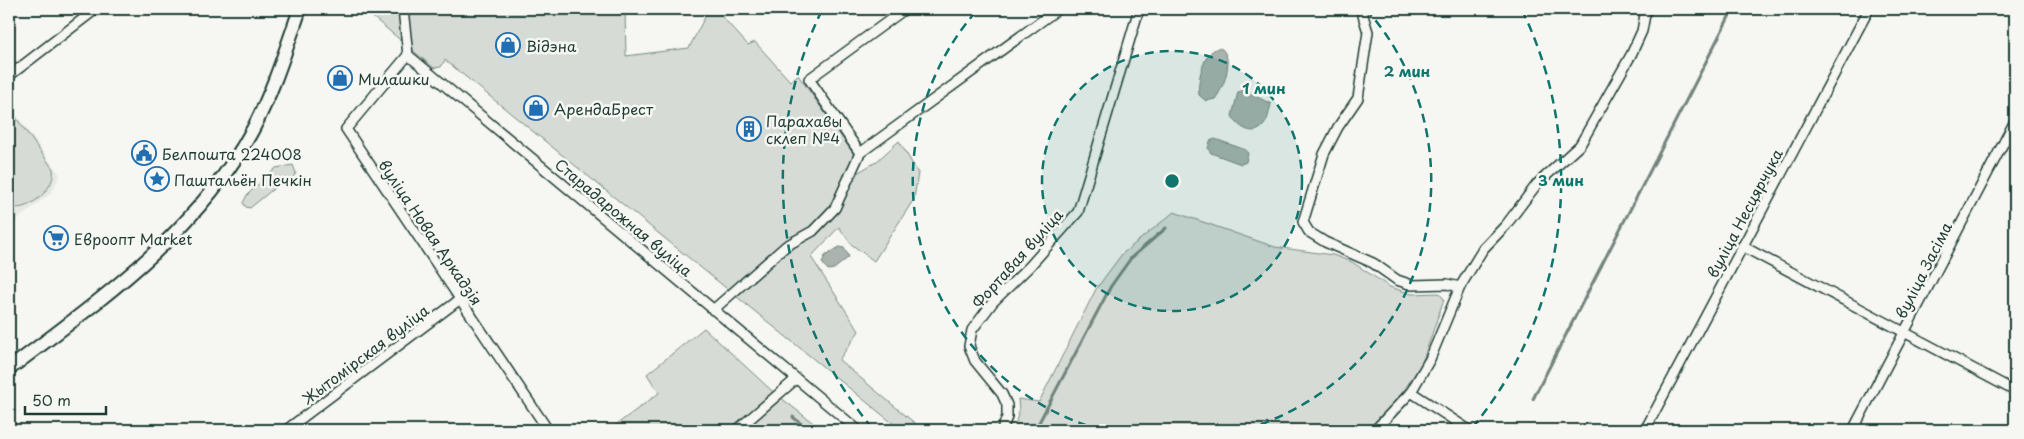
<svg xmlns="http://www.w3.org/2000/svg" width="2024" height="439" viewBox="0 0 2024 439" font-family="'Playpen Sans',sans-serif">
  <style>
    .built { fill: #e6e8e4 }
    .green { fill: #d6dbd6; stroke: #7a8c85 }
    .water { fill: #aab3ae; stroke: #72847d }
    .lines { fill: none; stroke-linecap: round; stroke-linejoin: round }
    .stream { stroke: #72847d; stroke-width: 3 }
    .minor-casing { stroke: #1f3d34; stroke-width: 12 }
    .secondary-casing { stroke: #1f3d34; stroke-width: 16 }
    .minor { stroke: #f6f6f2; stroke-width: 9 }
    .secondary { stroke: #f6f6f2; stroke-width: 12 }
    .ring { fill: none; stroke: #0f766e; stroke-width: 2.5; stroke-dasharray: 9 6 }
    .labels { text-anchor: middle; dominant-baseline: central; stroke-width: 5; stroke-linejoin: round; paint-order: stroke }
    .poi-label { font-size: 15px; fill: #1f3d34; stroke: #f6f6f2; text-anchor: start }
    .street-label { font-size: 15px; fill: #1f3d34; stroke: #f6f6f2 }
    .centre { fill: #0f766e; stroke: #f6f6f2; stroke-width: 2.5 }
    .ring-label { font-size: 15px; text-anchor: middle; font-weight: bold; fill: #0f766e; stroke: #f6f6f2; stroke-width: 5; stroke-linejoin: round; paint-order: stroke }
  </style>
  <rect width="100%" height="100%" fill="#f6f6f2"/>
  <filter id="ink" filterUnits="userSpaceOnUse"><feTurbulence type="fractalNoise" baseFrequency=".02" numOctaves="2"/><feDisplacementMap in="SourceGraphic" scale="10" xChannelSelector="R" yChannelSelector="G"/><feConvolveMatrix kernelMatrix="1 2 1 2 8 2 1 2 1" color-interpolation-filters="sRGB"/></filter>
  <g filter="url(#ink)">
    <!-- built -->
    <path class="built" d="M 9,105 L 60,175 L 51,193 L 9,226 Z"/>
    <!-- green -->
    <path class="green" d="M 363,9 L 625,9 L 626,56 L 689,48 L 709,9 L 715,9 L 748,45 L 755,42 L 790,81 L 798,75 L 853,153 L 857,173 L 876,162 L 899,141 L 918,173 L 914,199 L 874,261 L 851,244 L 839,227 L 811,257 L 859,331 L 839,360 L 923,430 L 901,430 L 445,60 L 441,67 L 434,68 Z
      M 9,108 L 53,169 C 57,189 25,215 9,206 Z
      M 293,165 L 296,173 L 291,180 L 278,185 L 250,208 L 246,207 L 243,203 L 247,195 L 276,168 Z
      M 1174,212 L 1275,247 L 1333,255 L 1352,262 L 1390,287 L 1412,294 L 1439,293 L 1444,299 L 1422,363 L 1392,408 L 1370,430 L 1014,430 L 1019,410 L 1018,399 L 1039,402 L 1096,289 L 1122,254 Z
      M 704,328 L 771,390 L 822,430 L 609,430 L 659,393 L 647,374 Z"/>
    <!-- water -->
    <path class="water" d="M 1218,48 L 1222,49 C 1234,61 1224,87 1215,99 L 1206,101 L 1199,95 C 1197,81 1203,52 1218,48 Z
      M 1244,90 L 1271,104 C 1269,112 1268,122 1262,127 C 1252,137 1237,126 1232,116 L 1238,92 Z
      M 1215,139 L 1246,150 L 1248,153 L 1246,162 L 1241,164 L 1211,153 L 1208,149 L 1210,141 Z
      M 839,247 L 844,248 L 849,257 L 834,269 L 828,270 L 822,263 L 825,256 Z"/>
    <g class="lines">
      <!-- stream -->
      <path class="stream" d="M 1533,399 L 1733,9
        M 793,417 L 808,430
        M 1035,430 L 1111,286 L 1131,258 L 1166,228"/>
      <defs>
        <path id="minor" d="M 403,9 L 408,55 L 858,430
          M 1361,9 L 1368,32 L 1358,98 L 1338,127 L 1324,154 L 1303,222 L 1309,232 L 1325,242 L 1373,263 L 1397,280 L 1412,285 L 1447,284 L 1460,287
          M 408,55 L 346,129 L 548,430
          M 9,76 L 96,9
          M 860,153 L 809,79 L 905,9
          M 1742,246 L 2015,391
          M 713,310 L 786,246 L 813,231 L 835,208 L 860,153 L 1058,9
          M 1411,392 L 1469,430
          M 286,430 L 459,300
          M 737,430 L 796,379
          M 1002,430 L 1007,417 L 1007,405 L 1002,394 L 975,361 L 969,346 L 972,330 L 993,302 L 1029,267 L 1078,212 L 1139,9
          M 1375,430 L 1411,392 L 1430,359 L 1460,287 L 1483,249 L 1506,225 L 1537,184 L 1580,145 L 1631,55 L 1642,31 L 1646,9
          M 1645,430 L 1869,9
          M 1853,430 L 2015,121"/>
        <path id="secondary" d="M 9,369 C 100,300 198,232 253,129 C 273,91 286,49 300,9"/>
      </defs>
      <!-- minor casing -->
      <use href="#minor" class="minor-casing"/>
      <!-- secondary casing -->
      <use href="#secondary" class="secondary-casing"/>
      <!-- minor -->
      <use href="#minor" class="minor"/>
      <!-- secondary -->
      <use href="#secondary" class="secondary"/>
    </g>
  </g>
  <!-- distance rings -->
  <circle cx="1172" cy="181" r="130" fill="#0f766e" fill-opacity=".12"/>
  <g class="ring">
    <circle cx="1172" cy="181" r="130"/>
    <path d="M1101 430A259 259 0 0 1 978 9M1366 9A259 259 0 0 1 1243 430"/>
    <path d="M872 428A389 389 0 0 1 822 10M1522 10A389 389 0 0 1 1472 428"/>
  </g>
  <!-- icons -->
  <defs>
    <symbol id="shop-ring" viewBox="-11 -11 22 22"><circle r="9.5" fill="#f6f6f2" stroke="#1f6fb2" stroke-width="1.5"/><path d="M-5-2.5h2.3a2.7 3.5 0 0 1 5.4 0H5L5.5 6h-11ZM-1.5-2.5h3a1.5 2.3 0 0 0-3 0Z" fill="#1f6fb2"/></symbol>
    <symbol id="building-ring" viewBox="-11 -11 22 22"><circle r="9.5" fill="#f6f6f2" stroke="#1f6fb2" stroke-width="1.5"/><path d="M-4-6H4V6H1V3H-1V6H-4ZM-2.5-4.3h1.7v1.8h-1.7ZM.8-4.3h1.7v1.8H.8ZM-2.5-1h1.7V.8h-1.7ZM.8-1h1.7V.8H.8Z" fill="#1f6fb2"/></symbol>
    <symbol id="civic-ring" viewBox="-11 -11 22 22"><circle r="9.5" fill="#f6f6f2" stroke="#1f6fb2" stroke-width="1.5"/><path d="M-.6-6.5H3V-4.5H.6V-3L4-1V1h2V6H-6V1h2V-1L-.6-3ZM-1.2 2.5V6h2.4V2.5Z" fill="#1f6fb2"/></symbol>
    <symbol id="sight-ring" viewBox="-11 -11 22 22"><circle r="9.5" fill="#f6f6f2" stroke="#1f6fb2" stroke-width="1.5"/><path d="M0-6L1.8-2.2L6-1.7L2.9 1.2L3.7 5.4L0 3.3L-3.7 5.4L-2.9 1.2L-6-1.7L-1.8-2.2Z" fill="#1f6fb2"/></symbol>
    <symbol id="supermarket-ring" viewBox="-11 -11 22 22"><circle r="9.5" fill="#f6f6f2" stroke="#1f6fb2" stroke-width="1.5"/><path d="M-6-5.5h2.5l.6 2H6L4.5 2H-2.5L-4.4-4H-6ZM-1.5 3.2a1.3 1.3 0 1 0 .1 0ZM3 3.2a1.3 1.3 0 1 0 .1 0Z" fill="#1f6fb2"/></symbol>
  </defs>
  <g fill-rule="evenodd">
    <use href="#shop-ring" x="494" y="31" width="28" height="28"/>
    <use href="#shop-ring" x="326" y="64" width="28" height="28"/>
    <use href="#shop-ring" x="522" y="94" width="28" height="28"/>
    <use href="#building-ring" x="735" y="115" width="28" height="28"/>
    <use href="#civic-ring" x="130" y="139" width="28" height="28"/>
    <use href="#sight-ring" x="143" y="165" width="28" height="28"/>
    <use href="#supermarket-ring" x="42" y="224" width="28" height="28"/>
  </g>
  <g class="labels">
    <!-- poi labels -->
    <g class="poi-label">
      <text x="526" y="45">Відэна</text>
      <text x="358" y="78">Милашки</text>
      <text x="554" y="108">АрендаБрест</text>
      <text x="766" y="120">Парахавы<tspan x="766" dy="17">склеп №4</tspan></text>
      <text x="162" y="153">Белпошта 224008</text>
      <text x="174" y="179">Паштальён Печкін</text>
      <text x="74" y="238">Евроопт Market</text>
    </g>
    <!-- street labels -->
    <g class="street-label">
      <text transform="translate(1744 213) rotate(-62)">вуліца Несцярчука</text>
      <text transform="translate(624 217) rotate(40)">Старадарожная вуліца</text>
      <text transform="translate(431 232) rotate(56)">вуліца Новая Аркадзія</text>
      <text transform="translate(1017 258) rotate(-48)">Фортавая вуліца</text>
      <text transform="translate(1923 270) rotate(-63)">вуліца Засіма</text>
      <text transform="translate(365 354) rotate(-37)">Жытомірская вуліца</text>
    </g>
  </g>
  <circle cx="1172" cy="181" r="8" class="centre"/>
  <g class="ring-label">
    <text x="1407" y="77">2 мин</text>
    <text x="1264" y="94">1 мин</text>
    <text x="1561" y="186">3 мин</text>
  </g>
  <!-- margin -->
  <rect width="2024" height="439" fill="none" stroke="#f6f6f2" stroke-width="30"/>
  <rect x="15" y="15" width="1994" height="409" fill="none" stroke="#1f3d34" stroke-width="2" filter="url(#ink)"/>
  <!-- scale -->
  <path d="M25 406v8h81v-8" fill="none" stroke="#1f3d34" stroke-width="2.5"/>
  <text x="32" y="406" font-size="15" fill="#1f3d34" stroke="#f6f6f2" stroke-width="4" paint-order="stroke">50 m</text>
</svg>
